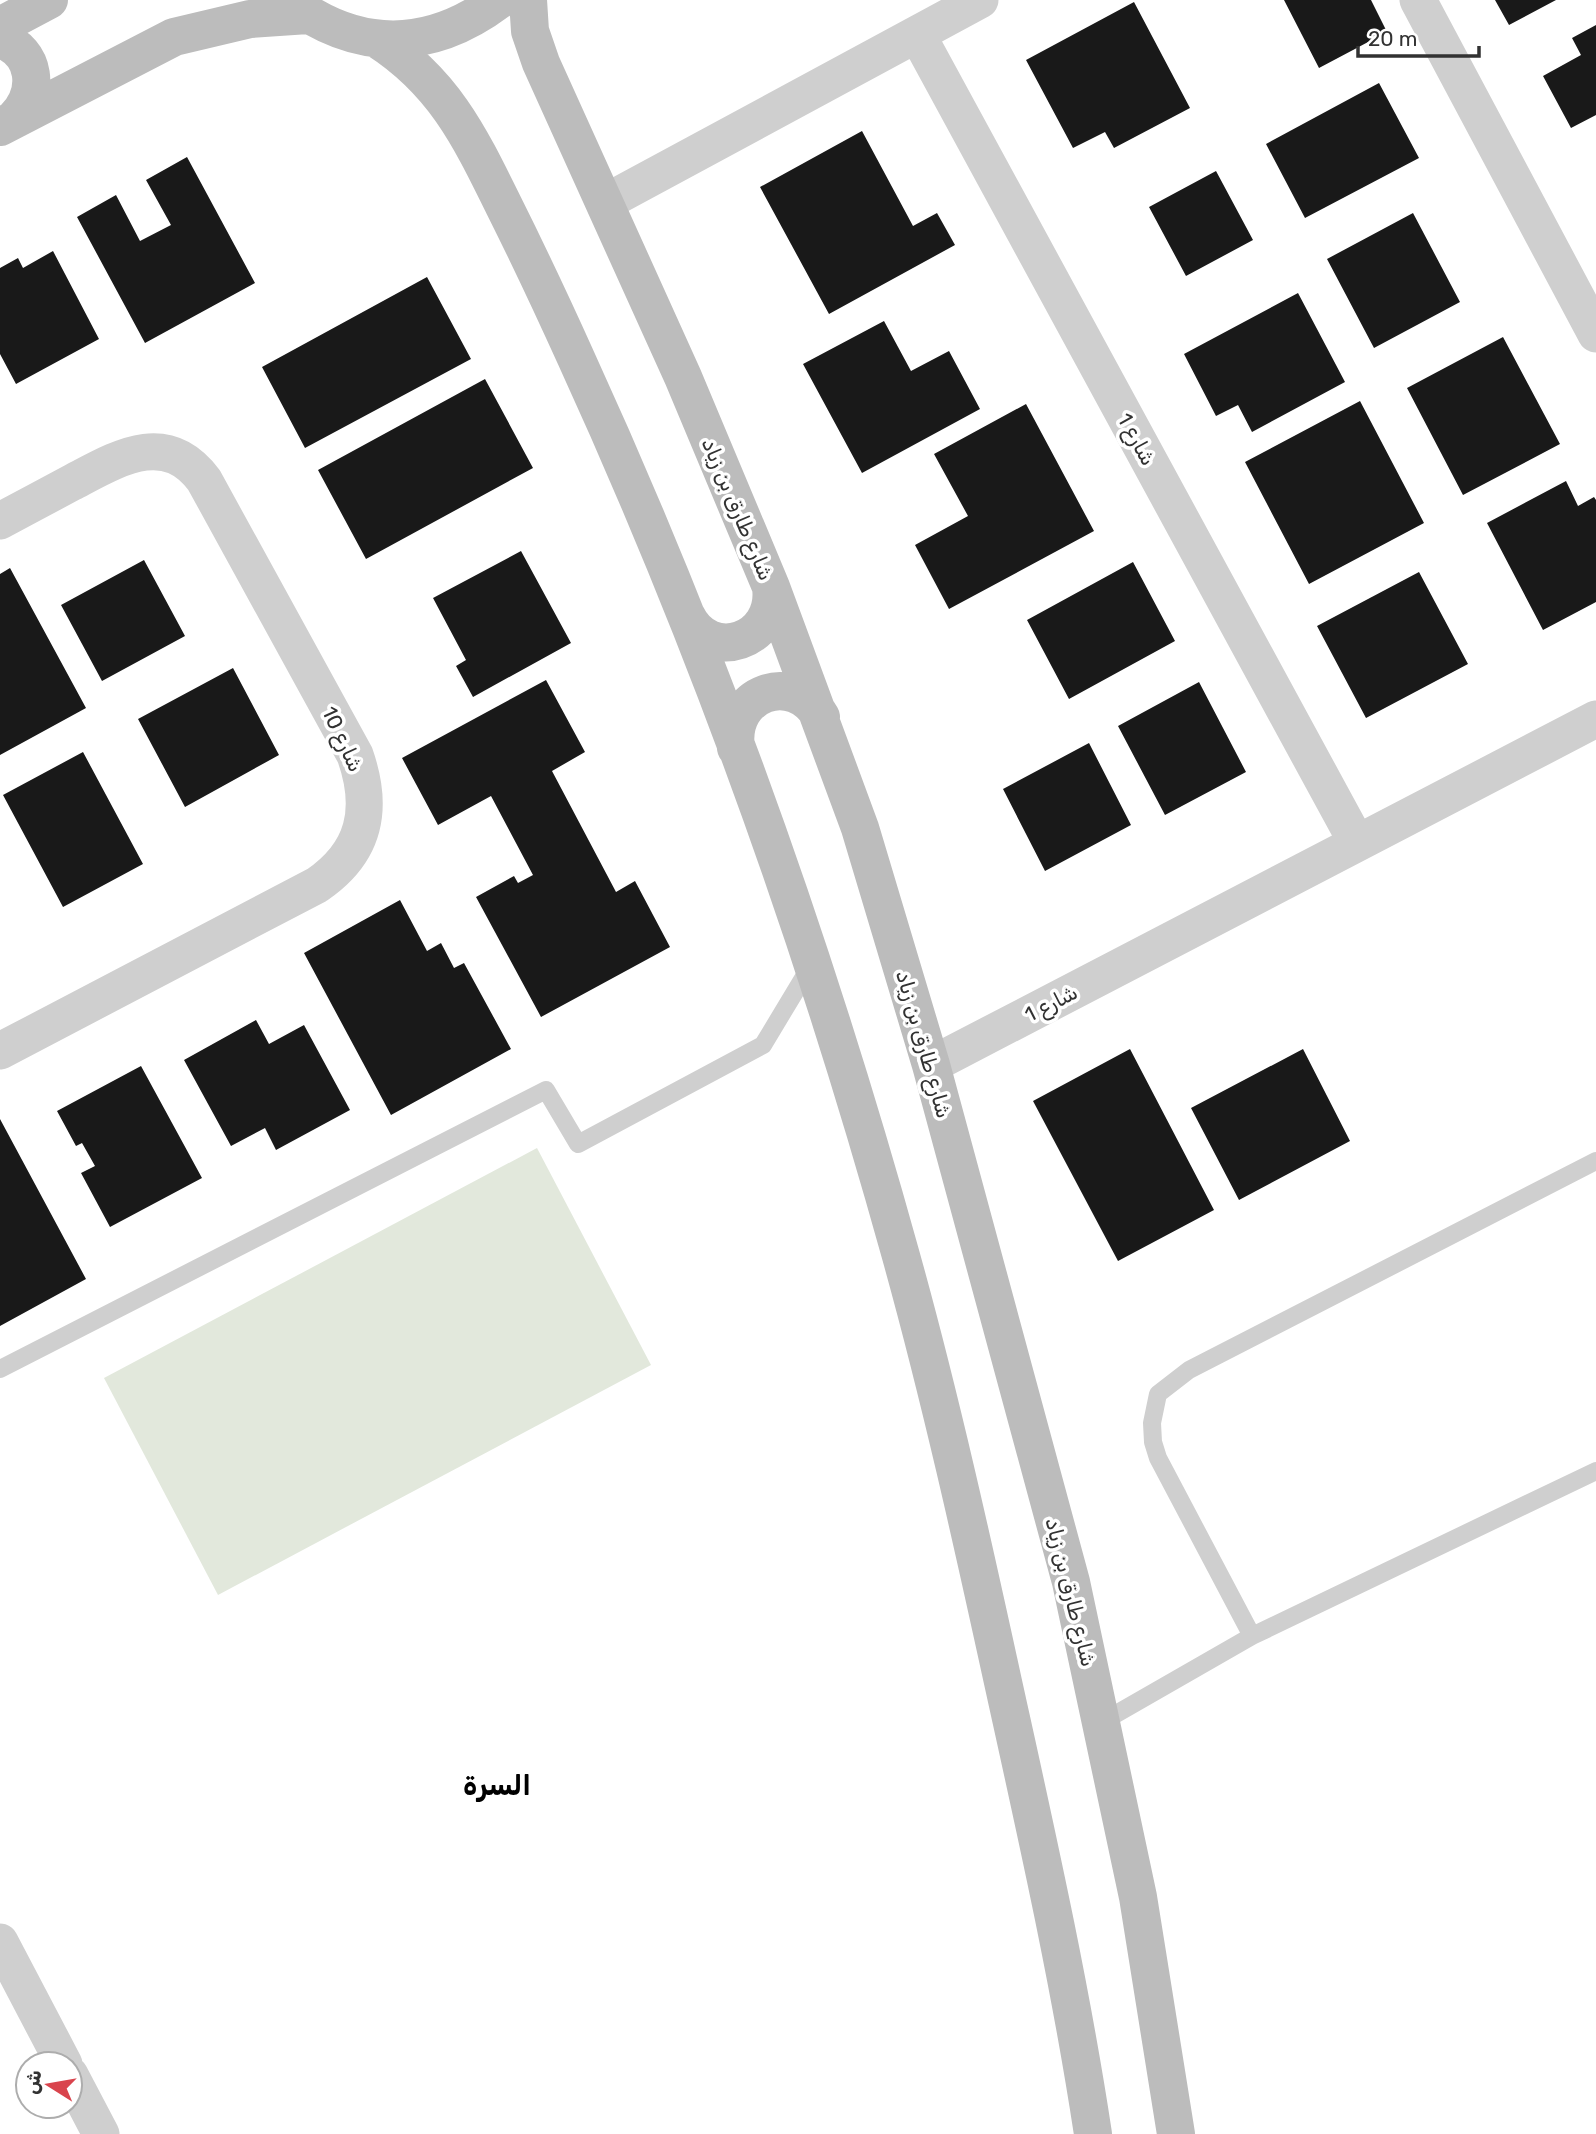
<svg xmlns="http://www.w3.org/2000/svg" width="1596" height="2134" viewBox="0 0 1596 2134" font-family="Rubik,Cairo,sans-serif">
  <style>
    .green { fill: #e2e8dc }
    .building { fill: #191919 }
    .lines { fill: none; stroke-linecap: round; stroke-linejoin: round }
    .lane { stroke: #cfcfcf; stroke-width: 18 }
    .street { stroke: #cfcfcf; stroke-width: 37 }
    .secondary { stroke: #bcbcbc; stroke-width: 38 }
    .labels { text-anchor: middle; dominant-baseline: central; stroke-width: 7; stroke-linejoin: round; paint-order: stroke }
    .street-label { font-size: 21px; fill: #323232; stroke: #fff }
    .district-label { font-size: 28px; font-weight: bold; fill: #000; stroke: #fff }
  </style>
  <rect width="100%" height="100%" fill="#fff"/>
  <!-- green -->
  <path class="green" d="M 537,1148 L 651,1365 L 218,1595 L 104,1378 Z"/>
  <!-- building -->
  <path class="building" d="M 1284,0 L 1371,0 L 1387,32 L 1319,68 Z
    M 1495,0 L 1556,0 L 1509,25 Z
    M 1134,2 L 1190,108 L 1114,148 L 1105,132 L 1073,148 L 1026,60 Z
    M 1596,25 L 1596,115 L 1571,128 L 1543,76 L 1581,55 L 1572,38 Z
    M 1379,83 L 1419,158 L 1305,218 L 1266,144 Z
    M 862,131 L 913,226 L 937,213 L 955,245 L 829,314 L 760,187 Z
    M 187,157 L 255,283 L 145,343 L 77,217 L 116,195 L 140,241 L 171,225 L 146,180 Z
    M 1216,171 L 1253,240 L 1186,276 L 1149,207 Z
    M 1413,213 L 1460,302 L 1374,348 L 1327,259 Z
    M 53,251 L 99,339 L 16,384 L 0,354 L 0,268 L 18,258 L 23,268 Z
    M 427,277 L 471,359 L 305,448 L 262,367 Z
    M 1298,293 L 1345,382 L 1252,432 L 1238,405 L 1216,416 L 1184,354 Z
    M 884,321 L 911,371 L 949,351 L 980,409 L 862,473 L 803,364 Z
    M 1503,337 L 1560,444 L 1463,495 L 1407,388 Z
    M 485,379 L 533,468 L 366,559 L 318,470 Z
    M 1360,401 L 1424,523 L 1309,584 L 1245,462 Z
    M 1026,404 L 1094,531 L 949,609 L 915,545 L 968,516 L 934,454 Z
    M 1566,481 L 1578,506 L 1594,497 L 1596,500 L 1596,602 L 1543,630 L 1487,523 Z
    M 521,551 L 571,643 L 473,697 L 456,666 L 466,660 L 433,598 Z
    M 144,560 L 185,636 L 102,681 L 61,605 Z
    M 1133,562 L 1175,641 L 1069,699 L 1027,620 Z
    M 10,568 L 86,708 L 0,755 L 0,574 Z
    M 1419,572 L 1468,664 L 1366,718 L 1317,626 Z
    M 233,668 L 279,755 L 185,807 L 138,719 Z
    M 546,680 L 585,752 L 552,771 L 616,892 L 635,881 L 670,947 L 541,1017 L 476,897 L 514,876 L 518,883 L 533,875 L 491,796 L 438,825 L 402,758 Z
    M 1199,682 L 1246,772 L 1165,815 L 1118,726 Z
    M 1089,743 L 1131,825 L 1045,871 L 1003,789 Z
    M 83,752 L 143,864 L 63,907 L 3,795 Z
    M 400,900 L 427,951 L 441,943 L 454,968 L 464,963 L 511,1049 L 391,1115 L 304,953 Z
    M 256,1020 L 269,1044 L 304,1025 L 350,1110 L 276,1150 L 265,1128 L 231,1146 L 184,1060 Z
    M 1130,1049 L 1214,1210 L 1118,1261 L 1033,1101 Z
    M 1303,1049 L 1350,1141 L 1239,1200 L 1191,1108 Z
    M 141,1066 L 202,1178 L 110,1227 L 81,1173 L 95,1166 L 82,1143 L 76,1146 L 57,1111 Z
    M 0,1119 L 86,1279 L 0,1326 Z"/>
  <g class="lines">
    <!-- lane -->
    <path class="lane" d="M 0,1369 L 546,1090 L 578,1144 L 763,1045 L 810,967
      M 1252,1636 L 1158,1458 L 1153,1442 L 1152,1423 L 1158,1394 L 1189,1370 L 1596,1161
      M 1102,1722 L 1252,1636 L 1596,1471"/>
    <!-- street -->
    <path class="street" d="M 1418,0 L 1596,334
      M 917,34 L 1357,843
      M 606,202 L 980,0
      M 0,521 C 24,508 47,496 71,483 C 117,459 165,428 204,480 L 355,755 C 374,809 365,852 317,885 L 0,1051
      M 931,1065 L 1596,719
      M 0,1942 L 64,2064
      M 70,2075 L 101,2134"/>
    <!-- secondary -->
    <path class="secondary" d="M 288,0 C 357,53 430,52 499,0
      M 528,0 L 530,31 L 541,63 L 683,377 L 771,587 L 860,828 L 931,1065 L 1071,1582 L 1138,1897 L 1176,2134
      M 0,26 L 49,0
      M 0,39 C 37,52 40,92 15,118
      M 377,39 C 444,82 470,137 504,206 C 529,256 553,307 576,358 C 708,646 816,950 901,1256 C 940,1396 972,1540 1003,1682 C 1036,1832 1070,1982 1093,2134
      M 0,127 L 174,37 L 250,19 L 308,15
      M 686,615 C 710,665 778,641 771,587
      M 736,748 C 728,693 793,669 821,717"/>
  </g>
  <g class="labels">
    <!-- street labels -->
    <g class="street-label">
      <text transform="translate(1137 439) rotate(61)">شارع 1</text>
      <text transform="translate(738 509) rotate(67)">شارع طارق بن زياد</text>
      <text transform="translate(343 739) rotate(65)">شارع 10</text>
      <text transform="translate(1051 1003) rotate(-27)">شارع 1</text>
      <text transform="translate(924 1044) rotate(74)">شارع طارق بن زياد</text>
      <text transform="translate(1071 1592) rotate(76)">شارع طارق بن زياد</text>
    </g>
    <!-- district labels -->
    <g class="district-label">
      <text x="497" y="1785">السرة</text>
    </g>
  </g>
  <!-- north arrow -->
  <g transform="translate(49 2085) rotate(281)"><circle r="33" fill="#ffffff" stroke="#adadad" stroke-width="2"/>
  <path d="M0-5L12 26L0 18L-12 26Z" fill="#d9444d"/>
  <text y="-10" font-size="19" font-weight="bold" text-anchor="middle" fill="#323232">ش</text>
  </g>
  <!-- scale -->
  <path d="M1358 46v10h121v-10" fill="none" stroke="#323232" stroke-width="3.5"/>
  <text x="1368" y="46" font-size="21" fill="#323232" stroke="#ffffff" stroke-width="5" paint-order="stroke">20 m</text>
</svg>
